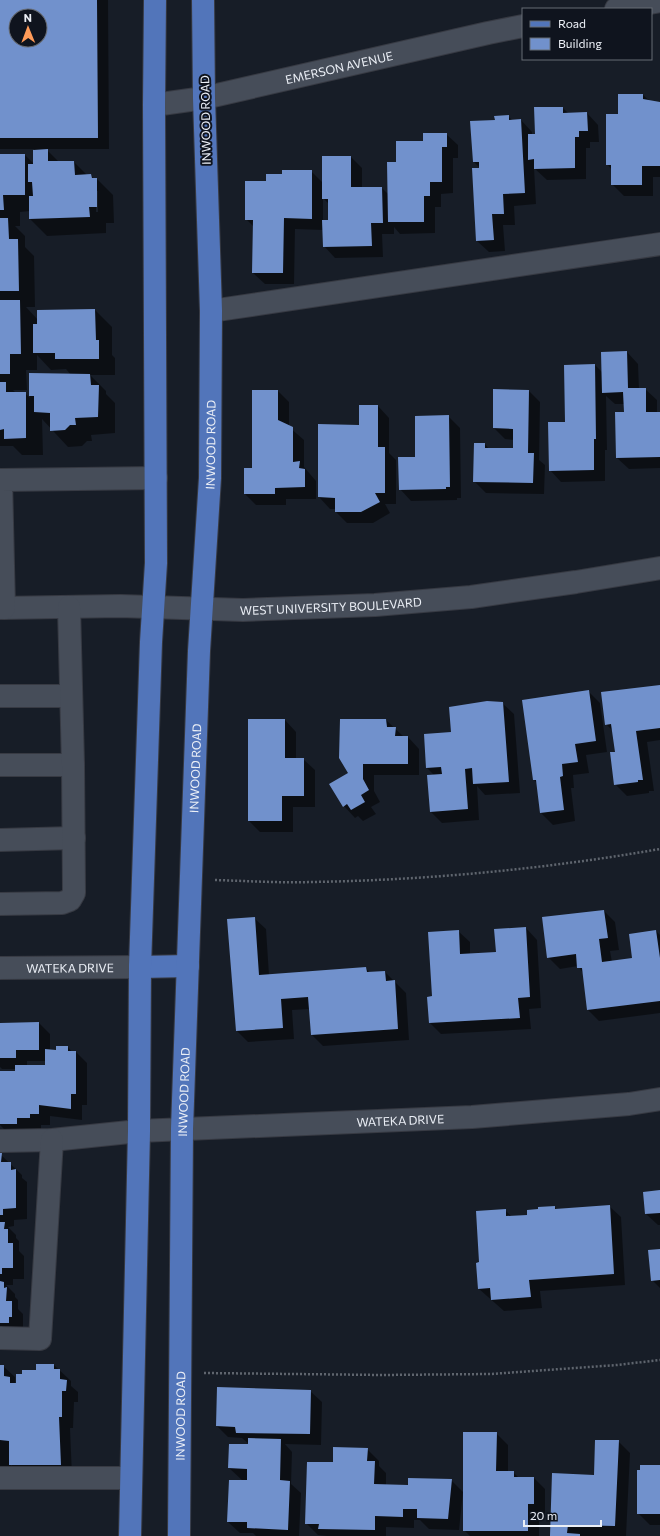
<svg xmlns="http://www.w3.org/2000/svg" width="660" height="1536" viewBox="0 0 660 1536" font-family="Commissioner,sans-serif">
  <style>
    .shadow { fill: #0007; fill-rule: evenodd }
    .building { fill: #7191cc; fill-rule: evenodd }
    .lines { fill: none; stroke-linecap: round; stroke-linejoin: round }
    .minor-casing { stroke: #373a43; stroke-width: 24 }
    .major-casing { stroke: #373a43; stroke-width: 24 }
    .path { stroke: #5f656e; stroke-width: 2.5; stroke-dasharray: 2 2; stroke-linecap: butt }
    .minor { stroke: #464d59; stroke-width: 22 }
    .major { stroke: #5275ba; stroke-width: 22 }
    .labels { text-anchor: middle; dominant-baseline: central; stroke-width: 4; stroke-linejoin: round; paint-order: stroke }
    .street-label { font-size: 12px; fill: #ebeff6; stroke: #0f141e }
  </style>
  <rect width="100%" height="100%" fill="#171d27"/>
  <!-- shadow -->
  <path class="shadow" d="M 0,0 L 108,0 L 109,149 L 46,149 L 59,162 L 74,162 L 87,175 L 91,175 L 94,179 L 97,179 L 113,195 L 114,223 L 106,223 L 106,233 L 47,236 L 30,219 L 30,211 L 20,212 L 20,226 L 15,226 L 25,236 L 25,247 L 34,256 L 35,307 L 26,307 L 38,320 L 38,311 L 95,310 L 112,327 L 112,355 L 115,358 L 115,375 L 90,375 L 106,391 L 106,394 L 115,403 L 115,433 L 91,435 L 92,441 L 87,441 L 82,446 L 68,447 L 42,419 L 43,455 L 22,455 L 13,446 L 0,446 L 0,155 L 25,155 L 34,164 L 34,149 L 0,149 ZM 16,16 L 40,16 L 40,40 L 16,40 ZM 96,191 L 98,191 L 98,212 L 96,212 ZM 37,355 L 51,370 L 66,369 L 71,375 L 30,374 L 30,398 L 25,393 L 16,393 L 13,390 L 27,390 L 26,370 L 37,370 Z
    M 643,95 L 650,101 L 660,103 L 660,177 L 653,177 L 653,196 L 624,196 L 612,184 L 612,170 L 607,164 L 619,115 Z
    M 563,108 L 569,114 L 587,113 L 598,125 L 599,142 L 590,142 L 590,148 L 586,148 L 586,179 L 547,180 L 534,168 L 536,204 L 514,206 L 515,225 L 503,225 L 505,251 L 489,252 L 477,241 L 473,169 L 481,169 L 474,162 L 496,121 L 508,116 L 513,121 L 521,120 L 532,132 L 532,135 L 536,135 Z
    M 446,134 L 458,145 L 458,158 L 453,158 L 453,193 L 441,194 L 441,207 L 435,207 L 435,233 L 400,234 L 394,227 L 394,234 L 382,234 L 383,257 L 335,258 L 324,246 L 323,230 L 295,229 L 294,284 L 265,284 L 253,273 L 254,227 L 246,219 L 267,182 L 283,175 L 311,171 L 323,183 L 351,157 L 362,168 L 362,188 L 382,188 L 389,195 L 397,163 L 424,142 ZM 323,198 L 329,204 L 329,221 L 323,221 Z
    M 627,352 L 638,364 L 639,389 L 645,389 L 657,400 L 657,413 L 660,413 L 660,468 L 629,469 L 617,458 L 625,413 L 625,404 L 615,404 L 606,396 L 607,450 L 605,450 L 605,481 L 561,482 L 550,470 L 566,423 L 595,365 L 603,373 Z
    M 278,391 L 289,402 L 289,427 L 304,440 L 304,467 L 316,481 L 316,499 L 286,499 L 286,505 L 256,505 L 245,494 Z
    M 529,391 L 540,402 L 539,460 L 545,465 L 544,494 L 486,493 L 474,481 L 485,444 L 489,449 L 514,449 L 514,440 L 505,439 L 494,428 Z
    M 378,406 L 389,418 L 389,453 L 396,460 L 396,504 L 385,504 L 390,513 L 373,523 L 347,523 L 336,512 L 336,509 L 330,509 L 319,497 L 319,425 L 360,426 Z
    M 448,416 L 460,428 L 461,498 L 457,498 L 457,500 L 411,501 L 400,489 L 416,458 Z
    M 660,686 L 660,740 L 647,742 L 654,791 L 649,791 L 649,793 L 627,796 L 615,784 L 616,753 L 613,731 L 606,724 Z
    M 589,692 L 600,703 L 607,752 L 586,755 L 589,773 L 573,775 L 574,788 L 571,788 L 575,821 L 553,825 L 541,813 L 537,783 L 534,780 Z
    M 502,703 L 514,714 L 520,793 L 485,795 L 477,786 L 479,820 L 442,823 L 431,812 L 435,776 L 427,768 L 425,735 L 452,733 Z
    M 285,720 L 296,732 L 296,759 L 303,759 L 315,770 L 315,807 L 293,807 L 293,832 L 260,832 L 249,821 Z
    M 386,720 L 404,737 L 408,737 L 419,749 L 419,775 L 374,775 L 374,791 L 380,802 L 371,807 L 376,814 L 363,821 L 358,816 L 355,818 L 344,806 L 350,774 Z
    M 604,911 L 615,922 L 619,950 L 610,951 L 612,962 L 633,959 L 656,931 L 660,935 L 660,1013 L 599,1021 L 588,1010 L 583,973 L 578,966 L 560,969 L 548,957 Z
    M 254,918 L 266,929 L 269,975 L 366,968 L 370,973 L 385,972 L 406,993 L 409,1040 L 323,1046 L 312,1035 L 310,1009 L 292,1010 L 294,1039 L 248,1042 L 237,1031 Z
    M 526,928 L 537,940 L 541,1008 L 529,1009 L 531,1029 L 441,1034 L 430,1023 L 458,931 L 470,942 L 470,954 L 497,953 Z
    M 39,1023 L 50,1034 L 50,1051 L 57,1052 L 68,1047 L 72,1052 L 76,1052 L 87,1063 L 87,1105 L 82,1105 L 82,1120 L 50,1116 L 50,1125 L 41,1125 L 41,1129 L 28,1129 L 28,1135 L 6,1131 L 0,1125 L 0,1072 L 16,1072 L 16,1069 L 2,1069 L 0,1067 L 0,1024 ZM 27,1061 L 46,1061 L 46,1066 L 27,1066 Z
    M 0,1154 L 22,1175 L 22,1178 L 27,1182 L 27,1219 L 14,1220 L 14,1226 L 8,1227 L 16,1235 L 16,1238 L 19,1241 L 19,1251 L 24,1256 L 24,1279 L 13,1279 L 13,1285 L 6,1285 L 15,1294 L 15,1297 L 18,1300 L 18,1309 L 23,1314 L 23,1328 L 0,1343 Z
    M 660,1191 L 660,1225 L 658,1225 L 646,1214 L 644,1193 Z
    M 609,1206 L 621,1217 L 625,1285 L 540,1291 L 542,1308 L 504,1311 L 479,1289 L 481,1263 L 505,1210 L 512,1217 L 528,1216 L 555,1207 L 557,1210 Z
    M 660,1250 L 660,1288 L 652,1280 Z
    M 54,1365 L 71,1381 L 71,1386 L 78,1392 L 78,1402 L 74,1402 L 73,1428 L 70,1428 L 72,1476 L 21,1476 L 11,1465 L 11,1474 L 0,1474 L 0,1366 L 3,1366 L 15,1377 L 15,1383 L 17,1385 L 23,1375 Z
    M 310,1391 L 322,1402 L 321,1445 L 285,1444 L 292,1452 L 291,1484 L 301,1493 L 299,1536 L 256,1536 L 253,1533 L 240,1533 L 228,1522 L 243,1481 L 229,1468 L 250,1445 L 242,1438 L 228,1437 L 217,1426 Z
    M 496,1433 L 508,1445 L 508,1472 L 513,1472 L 519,1478 L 534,1478 L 545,1489 L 545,1515 L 539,1515 L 539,1536 L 470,1536 L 464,1530 Z
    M 618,1441 L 630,1453 L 626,1536 L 551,1536 Z
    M 367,1449 L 379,1461 L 379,1466 L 386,1473 L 386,1485 L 409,1486 L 451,1480 L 463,1492 L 459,1530 L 429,1529 L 420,1520 L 414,1520 L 414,1528 L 386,1527 L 386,1536 L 327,1536 L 318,1535 L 306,1523 L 334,1463 Z
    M 660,1466 L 660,1525 L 650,1525 L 638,1513 Z"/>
  <!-- building -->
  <path class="building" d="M 0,0 L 97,0 L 98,138 L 0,138 ZM 16,16 L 40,16 L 40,40 L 16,40 Z
    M 618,94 L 643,94 L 643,99 L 660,102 L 660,166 L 642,166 L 642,185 L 611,185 L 611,165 L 606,165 L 606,114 L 618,114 Z
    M 534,107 L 563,107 L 563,113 L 587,112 L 588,131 L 579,131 L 579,137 L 575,137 L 575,168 L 534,169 L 534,159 L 528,160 L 528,134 L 535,134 Z
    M 509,115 L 509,120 L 521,119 L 525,193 L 503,194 L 504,214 L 492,214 L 494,240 L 476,241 L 472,168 L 479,168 L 479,162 L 473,162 L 470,121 L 495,120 L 494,116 Z
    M 423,133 L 447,133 L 447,147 L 442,147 L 442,182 L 430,182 L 430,196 L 424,196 L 424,222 L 388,222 L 387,162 L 396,162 L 396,141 L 423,141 Z
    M 48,149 L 48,161 L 74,161 L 75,175 L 91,174 L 92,178 L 97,178 L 97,207 L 89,207 L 90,217 L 29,219 L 29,196 L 33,196 L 32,182 L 28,182 L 28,164 L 33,164 L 33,150 Z
    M 0,154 L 25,154 L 25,195 L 3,195 L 4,210 L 0,210 Z
    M 322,156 L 351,156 L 351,187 L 382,187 L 383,223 L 371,223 L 372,246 L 323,247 L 322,220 L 328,220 L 328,199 L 322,199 Z
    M 282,170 L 312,170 L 312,219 L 284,218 L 283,273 L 252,273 L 253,220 L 245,220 L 245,181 L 266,181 L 266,174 L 282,174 Z
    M 0,218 L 8,218 L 9,239 L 18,239 L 19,291 L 0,291 Z
    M 0,300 L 20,300 L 21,354 L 10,354 L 10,374 L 0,374 Z
    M 95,309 L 96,340 L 99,340 L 99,359 L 55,359 L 55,353 L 33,353 L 33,324 L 37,324 L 37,310 Z
    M 627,351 L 628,388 L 646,388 L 646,412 L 660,412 L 660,457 L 616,458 L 615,412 L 624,412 L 623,392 L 602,393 L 601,352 Z
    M 595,364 L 596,439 L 594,439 L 594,470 L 549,471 L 548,422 L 565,422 L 564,365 Z
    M 29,373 L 90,374 L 91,385 L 99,385 L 98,417 L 75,418 L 76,425 L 70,425 L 65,430 L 50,431 L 50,413 L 34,412 L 34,396 L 29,396 Z
    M 0,382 L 6,382 L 6,392 L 26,392 L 26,438 L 4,439 L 4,429 L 0,430 Z
    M 493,389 L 529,390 L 528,453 L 534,453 L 533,483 L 473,482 L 474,443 L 485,443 L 485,448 L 513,448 L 513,429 L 493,428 Z
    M 252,390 L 278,390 L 278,420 L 293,427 L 293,462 L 300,461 L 299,468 L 305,469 L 305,487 L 275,488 L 275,494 L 244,494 L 244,468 L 252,468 Z
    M 359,405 L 378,405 L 378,447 L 385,447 L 385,493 L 375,493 L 380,502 L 361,512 L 335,512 L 335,498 L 318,497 L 318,424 L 359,425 Z
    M 449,415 L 450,487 L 446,487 L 446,489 L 399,490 L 398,457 L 415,457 L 415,416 Z
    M 660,685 L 660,728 L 636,731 L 643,780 L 638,780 L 638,782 L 614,785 L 610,752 L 615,752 L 611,724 L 605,725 L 601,692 Z
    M 589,690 L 596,741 L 575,744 L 578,762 L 562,764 L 563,776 L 560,777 L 564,810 L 540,813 L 536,780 L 533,780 L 522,700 Z
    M 487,701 L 503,702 L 509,782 L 473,784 L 472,768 L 465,769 L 468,809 L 430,812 L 427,775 L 442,774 L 441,767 L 426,768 L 424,734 L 451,732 L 449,707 Z
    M 248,719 L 285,719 L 285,758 L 304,758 L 304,796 L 282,796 L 282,821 L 248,821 Z
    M 340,719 L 386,719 L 387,727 L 396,727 L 395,736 L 408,736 L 408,764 L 363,764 L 363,779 L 369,790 L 361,795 L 365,802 L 351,810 L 347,804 L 343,807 L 329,784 L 348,773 L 339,758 Z
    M 604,910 L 608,938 L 599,939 L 602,962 L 632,958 L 629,934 L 656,930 L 660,958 L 660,1001 L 587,1010 L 582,968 L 577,968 L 576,954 L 547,958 L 542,917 Z
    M 255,917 L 259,975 L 366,967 L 367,972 L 385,971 L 386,981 L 395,980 L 398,1029 L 311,1035 L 308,997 L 281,999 L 283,1028 L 236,1031 L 227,919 Z
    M 526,927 L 530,997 L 518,998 L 520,1018 L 429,1023 L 427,997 L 432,996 L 428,932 L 459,930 L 460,954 L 496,952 L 494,929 Z
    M 39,1022 L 39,1050 L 16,1050 L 16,1058 L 0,1058 L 0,1023 Z
    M 56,1046 L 68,1046 L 68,1051 L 76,1051 L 76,1094 L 71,1094 L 71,1109 L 39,1105 L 39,1114 L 30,1114 L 30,1118 L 17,1118 L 17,1124 L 0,1124 L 0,1071 L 15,1071 L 15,1065 L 45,1065 L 45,1049 L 56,1050 Z
    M 0,1153 L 2,1153 L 1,1162 L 11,1162 L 11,1170 L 16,1169 L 16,1208 L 3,1209 L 3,1215 L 0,1215 Z
    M 660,1190 L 660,1213 L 645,1214 L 643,1192 Z
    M 610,1205 L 614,1274 L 529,1280 L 531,1297 L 491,1300 L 490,1288 L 478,1289 L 476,1263 L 479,1262 L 476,1211 L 506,1209 L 506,1216 L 527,1215 L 527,1210 L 538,1209 L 538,1207 L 555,1206 L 555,1209 Z
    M 0,1222 L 5,1222 L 4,1229 L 8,1229 L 8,1243 L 13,1243 L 13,1268 L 2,1268 L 2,1274 L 0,1274 Z
    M 660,1249 L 660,1280 L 651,1281 L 648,1250 Z
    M 0,1281 L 4,1282 L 4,1288 L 7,1287 L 6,1301 L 12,1301 L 12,1317 L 9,1317 L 9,1323 L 0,1323 Z
    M 36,1364 L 54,1364 L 54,1369 L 60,1369 L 60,1379 L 67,1380 L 66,1391 L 62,1391 L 62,1417 L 59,1417 L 61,1465 L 9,1465 L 9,1441 L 0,1440 L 0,1365 L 4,1365 L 4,1376 L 10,1377 L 10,1383 L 16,1383 L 16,1374 L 22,1374 L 22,1370 L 36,1370 Z
    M 217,1387 L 311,1390 L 310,1434 L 236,1433 L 235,1427 L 216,1426 Z
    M 463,1432 L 497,1432 L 496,1471 L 514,1471 L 514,1477 L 534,1477 L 534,1504 L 528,1504 L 528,1531 L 463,1531 Z
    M 248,1438 L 281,1439 L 280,1480 L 290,1481 L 288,1530 L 247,1528 L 247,1522 L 227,1522 L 229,1480 L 247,1480 L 247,1469 L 228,1468 L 229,1444 L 248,1444 Z
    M 595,1440 L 619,1440 L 615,1526 L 568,1525 L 567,1533 L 580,1534 L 580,1536 L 550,1536 L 552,1473 L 594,1475 Z
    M 333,1447 L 368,1448 L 367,1461 L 375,1461 L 374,1484 L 408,1485 L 408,1478 L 452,1479 L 448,1519 L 417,1518 L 417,1509 L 403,1509 L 403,1517 L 375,1516 L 375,1530 L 318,1529 L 319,1524 L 305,1524 L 307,1462 L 333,1462 Z
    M 640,1465 L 660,1465 L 660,1514 L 637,1514 L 637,1470 L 640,1470 Z"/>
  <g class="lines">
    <defs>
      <g id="minor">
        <path d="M 616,9 L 660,1"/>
        <path id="s1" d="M 154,105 L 204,98 L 488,33 L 523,26"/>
        <path d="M 211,311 L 660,244"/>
        <path id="s2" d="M 0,608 L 120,606 L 243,610 L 375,605 L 471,597 L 576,582 L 660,568"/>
        <path d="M 4,608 L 1,480 L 156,478"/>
        <path d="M 0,696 L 71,696"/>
        <path d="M 0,765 L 73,765"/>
        <path d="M 0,840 L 74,838"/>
        <path d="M 0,904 L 62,903 L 70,900 L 74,893 L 73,765 L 69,607"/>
        <path id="s3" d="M 0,968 L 140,967"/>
        <path id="s4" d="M 0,1141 L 52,1140 L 139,1131 L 472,1117 L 629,1104 L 660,1099"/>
        <path d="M 0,1338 L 40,1339 L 52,1140"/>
        <path d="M 0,1478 L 131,1478"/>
      </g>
      <g id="major">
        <path d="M 140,967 L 188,966"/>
        <path d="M 130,1536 L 139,1131 L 140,967 L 151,642 L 156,563 L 154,105 L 155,0"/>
        <path id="s5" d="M 179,1536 L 182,1129 L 199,651 L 210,478 L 211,311 L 204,98 L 203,0"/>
      </g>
    </defs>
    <!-- minor casing -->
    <use href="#minor" class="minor-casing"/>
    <!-- major casing -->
    <use href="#major" class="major-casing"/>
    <!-- path -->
    <path class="path" d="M 215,880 C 248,881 280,883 312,882 C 429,880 545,869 660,849
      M 204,1373 L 382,1375 L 491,1374 L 617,1365 L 660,1360"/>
    <!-- minor -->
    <use href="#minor" class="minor"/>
    <!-- major -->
    <use href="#major" class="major"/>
  </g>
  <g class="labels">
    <!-- street labels -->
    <g class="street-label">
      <text stroke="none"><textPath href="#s1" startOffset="189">EMERSON AVENUE</textPath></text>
      <text transform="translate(205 120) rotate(-91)">INWOOD ROAD</text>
      <text stroke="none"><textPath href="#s5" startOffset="1092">INWOOD ROAD</textPath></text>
      <text stroke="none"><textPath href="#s2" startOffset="331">WEST UNIVERSITY BOULEVARD</textPath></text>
      <text stroke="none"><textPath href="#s5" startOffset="768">INWOOD ROAD</textPath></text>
      <text stroke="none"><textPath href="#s3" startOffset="70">WATEKA DRIVE</textPath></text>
      <text stroke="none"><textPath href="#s5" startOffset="444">INWOOD ROAD</textPath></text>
      <text stroke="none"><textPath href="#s4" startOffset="401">WATEKA DRIVE</textPath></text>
      <text stroke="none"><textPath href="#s5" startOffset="120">INWOOD ROAD</textPath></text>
    </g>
  </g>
  <!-- legend -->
  <rect x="522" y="8" width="130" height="52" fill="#0f141e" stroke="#676c74"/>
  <rect x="530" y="21" width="20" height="6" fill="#5275ba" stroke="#676c74"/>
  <text x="558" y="28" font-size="12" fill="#ebeff6">Road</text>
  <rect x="530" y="38" width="20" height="12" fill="#7191cc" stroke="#676c74"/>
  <text x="558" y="48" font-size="12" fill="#ebeff6">Building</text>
  <!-- north arrow -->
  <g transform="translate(28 28) rotate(359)"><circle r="19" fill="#0f141e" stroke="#676c74"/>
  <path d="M0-3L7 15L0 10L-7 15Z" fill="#fe9b59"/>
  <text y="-6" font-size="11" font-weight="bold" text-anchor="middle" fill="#ebeff6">N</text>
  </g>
  <!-- scale -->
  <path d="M524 1520v6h77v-6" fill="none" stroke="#ebeff6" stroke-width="2"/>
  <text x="530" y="1520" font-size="12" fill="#ebeff6" stroke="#0f141e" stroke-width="3" paint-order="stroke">20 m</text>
</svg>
